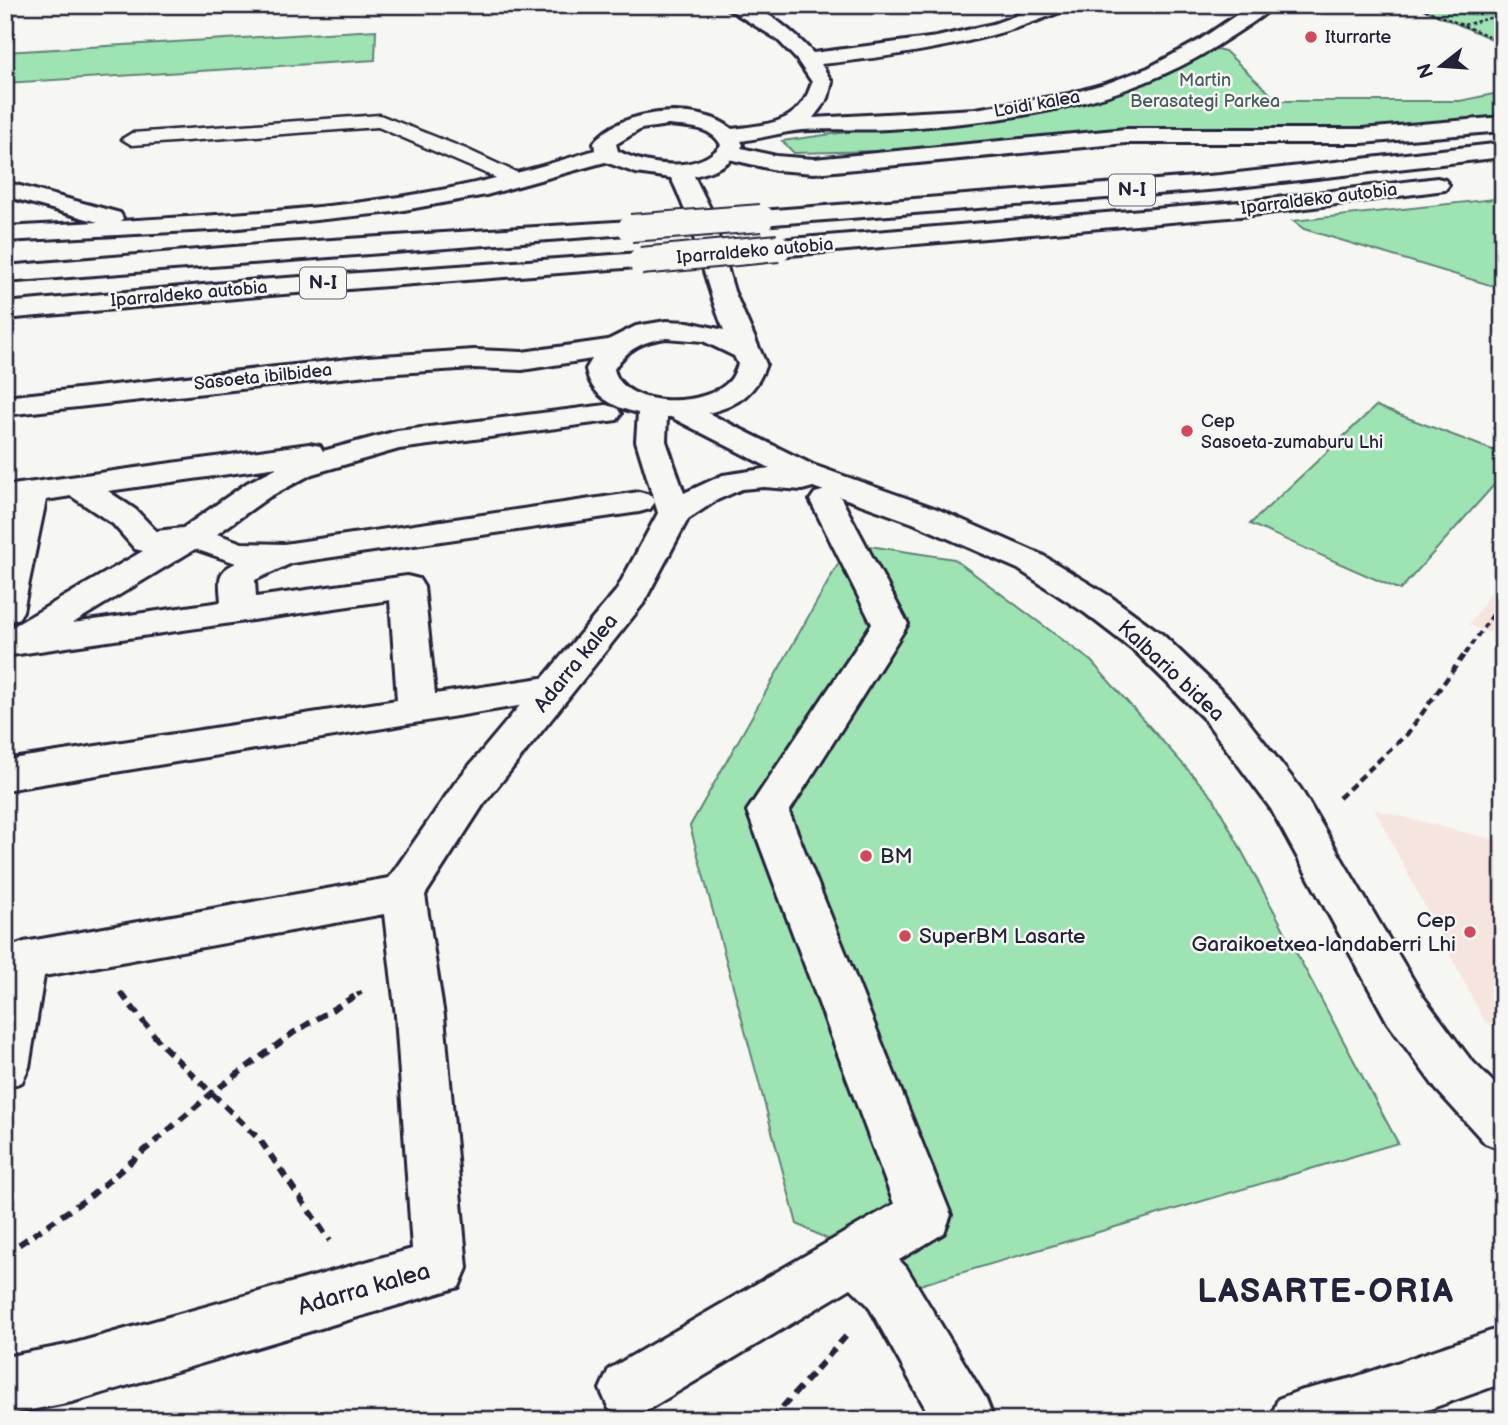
<svg xmlns="http://www.w3.org/2000/svg" width="1508" height="1425" viewBox="0 0 1508 1425" font-family="'Balsamiq Sans',sans-serif">
  <style>
    .built { fill: #f6e4df }
    .green { fill: #9de4b2; stroke: #608376; stroke-width: 2 }
    .lines { fill: none; stroke-linecap: round; stroke-linejoin: round }
    .service-casing { stroke: #22223b; stroke-width: 5 }
    .pedestrian-casing { stroke: #22223b; stroke-width: 6 }
    .minor-casing { stroke: #22223b; stroke-width: 6 }
    .motorway-casing { stroke: #22223b; stroke-width: 6 }
    .path-far3 { stroke: #22223b; stroke-width: 2.5; stroke-dasharray: 3.5 2.5; stroke-linecap: butt }
    .path-far2 { stroke: #22223b; stroke-width: 3.5; stroke-dasharray: 6 4.5; stroke-linecap: butt }
    .path-far1 { stroke: #22223b; stroke-width: 4.5; stroke-dasharray: 8 5; stroke-linecap: butt }
    .path { stroke: #22223b; stroke-width: 6; stroke-dasharray: 10 7; stroke-linecap: butt }
    .service { fill: #f6f6f2; fill-rule: evenodd }
    .pedestrian { fill: #f6f6f2; fill-rule: evenodd }
    .minor { fill: #f6f6f2; fill-rule: evenodd }
    .motorway { fill: #f6f6f2; fill-rule: evenodd }
    .motorway-bridge-casing { stroke: #22223b; stroke-width: 30; stroke-linecap: butt }
    .motorway-bridge { stroke: #f6f6f2; stroke-width: 26 }
    .poi-dot { fill: #d1495b; stroke: #f6f6f2; stroke-width: 2.5 }
    .labels { text-anchor: middle; dominant-baseline: central; stroke-width: 5; stroke-linejoin: round; paint-order: stroke }
    .far-poi-label { font-size: 18px; fill: #22223b; stroke: #f6f6f2; text-anchor: start }
    .far-park-label { font-size: 18px; fill: #475c5f; stroke: #f6f6f2 }
    .far-street-label { font-size: 18px; fill: #22223b; stroke: #f6f6f2 }
    .shield { fill: #f6f6f2; stroke: #626272; stroke-width: 2 }
    .shield-label { font-size: 19px; font-weight: bold; fill: #22223b }
    .street-label { font-size: 21px; fill: #22223b; stroke: #f6f6f2 }
    .poi-label { font-size: 21px; fill: #22223b; stroke: #f6f6f2; text-anchor: start }
    .near-street-label { font-size: 24px; fill: #22223b; stroke: #f6f6f2 }
    .near-district-label { font-size: 33px; font-weight: bold; letter-spacing: 2px; fill: #22223b; stroke: #f6f6f2 }
  </style>
  <rect width="100%" height="100%" fill="#f6f6f2"/>
  <filter id="ink" filterUnits="userSpaceOnUse"><feTurbulence type="fractalNoise" baseFrequency=".0143" numOctaves="2"/><feDisplacementMap in="SourceGraphic" scale="14" xChannelSelector="R" yChannelSelector="G"/><feConvolveMatrix kernelMatrix="1 2 1 2 8 2 1 2 1" color-interpolation-filters="sRGB"/></filter>
  <g filter="url(#ink)">
    <!-- built -->
    <path class="built" d="M 1503,574 L 1503,638 L 1469,625 Z
      M 1375,810 L 1503,842 L 1503,1027 L 1485,1022 Z"/>
    <!-- green -->
    <path class="green" d="M 1414,5 L 1503,5 L 1503,44 Z
      M 376,30 L 375,60 L 5,83 L 5,52 Z
      M 1202,46 L 1225,51 L 1278,101 L 1460,101 L 1503,92 L 1503,118 L 1310,131 L 1119,132 L 878,151 L 794,153 L 782,141 L 1013,109 L 1130,82 Z
      M 1503,198 L 1503,289 L 1304,229 L 1293,221 Z
      M 1376,406 L 1503,454 L 1503,475 L 1400,590 L 1250,524 Z
      M 850,543 L 954,559 L 1091,661 L 1214,799 L 1398,1143 L 920,1285 L 797,1224 L 690,826 Z"/>
    <g class="lines">
      <defs>
        <path id="service" d="M 380,115 L 466,149 L 522,175 L 525,179 L 522,183 L 508,183 L 378,127 L 132,145 L 122,139 L 132,133 Z"/>
        <path id="pedestrian" d="M 606,405 L 617,408 L 621,414 L 617,420 L 399,449 L 312,474 L 269,497 L 217,534 L 242,543 L 284,544 L 639,492 L 650,495 L 655,502 L 650,509 L 639,512 L 292,563 L 255,580 L 256,597 L 407,576 L 419,579 L 424,587 L 435,694 L 554,676 L 567,680 L 573,689 L 567,698 L 5,790 L 5,760 L 397,700 L 390,600 L 5,656 L 5,632 L 12,627 L 143,551 L 135,549 L 113,524 L 71,496 L 46,500 L 23,611 L 18,619 L 5,622 L 5,534 L 12,505 L 5,506 L 5,486 L 309,444 L 320,446 L 323,451 L 397,431 ZM 278,467 L 247,483 L 183,528 L 156,531 L 136,510 L 108,491 ZM 195,549 L 236,563 C 215,572 220,582 221,602 L 73,623 Z
          M 826,490 L 837,493 L 842,500 L 908,624 L 789,812 L 951,1215 L 944,1233 L 899,1260 L 906,1267 L 986,1399 L 994,1420 L 932,1420 L 868,1305 L 851,1288 L 649,1409 L 629,1418 L 609,1409 L 600,1389 L 609,1369 L 894,1204 L 747,811 L 872,624 L 810,500 L 815,493 Z
          M 1503,1327 L 1503,1383 L 1399,1420 L 1270,1420 L 1278,1399 L 1299,1391 L 1349,1379 Z"/>
        <path id="minor" d="M 722,5 C 731,5 742,4 750,6 C 774,15 796,35 813,53 L 937,37 L 993,24 L 1045,5 L 1070,5 L 1067,9 C 988,43 906,55 821,64 L 832,82 L 828,98 L 813,118 L 975,109 L 1069,94 L 1108,83 L 1148,68 L 1198,41 L 1251,5 L 1274,5 C 1266,16 1231,36 1218,45 C 1119,108 1004,122 888,129 C 858,131 816,127 788,132 C 772,135 757,139 741,141 L 743,145 C 730,165 717,170 694,176 L 710,208 L 734,291 L 766,364 C 756,393 738,406 708,413 L 813,465 L 937,509 L 1042,555 L 1111,597 L 1163,635 L 1233,702 L 1300,788 L 1422,995 L 1470,1059 L 1503,1092 L 1503,1150 L 1485,1143 L 1436,1089 L 1388,1023 L 1271,809 L 1205,720 L 1137,653 L 1085,613 L 1018,569 L 913,523 L 813,487 L 802,490 L 764,487 L 742,489 L 717,500 L 688,519 L 643,604 L 483,805 L 425,895 L 444,1016 L 467,1268 L 459,1287 L 72,1402 L 5,1415 L 5,1357 L 72,1344 L 412,1249 L 396,1016 L 384,914 L 44,976 L 29,1067 L 22,1082 L 5,1088 L 5,953 L 8,948 L 24,942 L 389,878 L 455,783 L 616,591 L 658,513 L 636,441 L 638,413 C 613,407 591,396 586,369 L 592,359 L 522,370 L 474,368 L 367,375 L 5,415 L 5,397 L 367,357 L 474,350 L 522,352 L 608,340 L 636,326 L 666,321 L 688,322 L 724,330 C 703,280 695,226 671,178 L 636,173 L 605,162 L 486,195 L 393,212 L 229,229 L 5,241 L 5,227 L 98,222 L 5,196 L 5,182 L 120,213 L 123,218 L 121,221 C 222,215 325,210 424,193 C 482,183 539,168 595,150 L 594,143 C 618,108 701,102 732,129 C 770,124 800,124 812,82 L 797,60 L 777,39 ZM 668,125 C 687,127 711,126 721,145 C 698,174 646,166 618,151 L 616,144 L 641,129 ZM 666,338 L 703,341 L 734,356 L 738,364 C 736,369 734,375 731,379 C 709,408 623,410 614,369 C 627,349 643,341 666,338 ZM 667,417 L 671,417 L 770,468 L 723,475 L 684,493 L 666,441 Z"/>
        <path id="motorway" d="M 1503,117 L 1503,131 L 1362,143 L 1126,143 L 814,173 L 776,170 L 720,157 L 717,152 L 720,147 L 728,145 L 776,156 L 814,159 L 1126,129 L 1362,129 Z
          M 1503,143 L 1503,157 L 1220,189 L 761,225 L 752,223 L 749,218 L 752,213 L 761,211 L 1220,175 Z
          M 1437,178 L 1445,180 L 1449,185 L 1445,190 L 1252,215 L 778,256 L 769,253 L 765,248 L 769,243 L 778,240 L 1252,201 Z
          M 631,221 L 640,223 L 643,228 L 640,233 L 5,282 L 5,266 L 269,244 Z
          M 641,253 L 650,256 L 654,261 L 650,266 L 258,296 L 5,319 L 5,303 L 258,280 Z"/>
      </defs>
      <!-- service casing -->
      <use href="#service" class="service-casing"/>
      <!-- pedestrian casing -->
      <use href="#pedestrian" class="pedestrian-casing"/>
      <!-- minor casing -->
      <use href="#minor" class="minor-casing"/>
      <!-- motorway casing -->
      <use href="#motorway" class="motorway-casing"/>
      <!-- path-far3 -->
      <path class="path-far3" d="M 1414,5 L 1503,42
        M 1486,5 L 1503,12
        M 1464,25 L 1493,17 L 1499,5"/>
      <!-- path-far2 -->
      <path class="path-far2" d="M 1465,654 L 1503,600"/>
      <!-- path-far1 -->
      <path class="path-far1" d="M 1339,798 L 1408,733 L 1466,652
        M 120,992 L 122,995
        M 357,995 L 362,992"/>
      <!-- path -->
      <path class="path" d="M 121,993 L 161,1044 L 260,1140 L 330,1241
        M 5,1254 L 92,1195 L 212,1093 L 293,1033 L 360,993
        M 771,1420 L 849,1333"/>
      <!-- service -->
      <use href="#service" class="service"/>
      <!-- pedestrian -->
      <use href="#pedestrian" class="pedestrian"/>
      <!-- minor -->
      <use href="#minor" class="minor"/>
      <!-- motorway -->
      <use href="#motorway" class="motorway"/>
      <defs>
        <path id="motorway-bridge" d="M 631,228 L 761,218
          M 641,261 L 778,248"/>
      </defs>
      <!-- motorway-bridge casing -->
      <use href="#motorway-bridge" class="motorway-bridge-casing"/>
      <!-- motorway-bridge -->
      <use href="#motorway-bridge" class="motorway-bridge"/>
    </g>
  </g>
  <!-- markers -->
  <g class="poi-dot">
    <circle cx="1311" cy="37" r="7"/>
    <circle cx="1187" cy="431" r="7"/>
    <circle cx="866" cy="856" r="7"/>
    <circle cx="1470" cy="932" r="7"/>
    <circle cx="905" cy="936" r="7"/>
  </g>
  <g class="labels">
    <!-- far-poi labels -->
    <g class="far-poi-label">
      <text x="1325" y="37">Iturrarte</text>
      <text x="1201" y="421">Cep<tspan x="1201" dy="21">Sasoeta-zumaburu Lhi</tspan></text>
    </g>
    <!-- far-park labels -->
    <g class="far-park-label">
      <text x="1205" y="80">Martin<tspan x="1205" dy="21">Berasategi Parkea</tspan></text>
    </g>
    <!-- far-street labels -->
    <g class="far-street-label">
      <text transform="translate(1037 104) rotate(-10)">Loidi kalea</text>
      <text transform="translate(1319 199) rotate(-7)">Iparraldeko autobia</text>
      <text transform="translate(755 251) rotate(-5)">Iparraldeko autobia</text>
      <text transform="translate(189 294) rotate(-5)">Iparraldeko autobia</text>
      <text transform="translate(263 377) rotate(-6)">Sasoeta ibilbidea</text>
    </g>
    <!-- shield labels -->
    <g class="shield">
      <rect x="1109" y="174.5" width="46" height="31" rx="5"/>
      <rect x="300" y="267.5" width="46" height="31" rx="5"/>
    </g>
    <g class="shield-label">
      <text x="1132" y="190">N-I</text>
      <text x="323" y="283">N-I</text>
    </g>
    <!-- street labels -->
    <g class="street-label">
      <text transform="translate(576 663) rotate(-51)">Adarra kalea</text>
      <text transform="translate(1171 671) rotate(43)">Kalbario bidea</text>
    </g>
    <!-- poi labels -->
    <g class="poi-label">
      <text x="880" y="856">BM</text>
      <text x="1456" y="920" text-anchor="end">Cep<tspan x="1456" dy="24">Garaikoetxea-landaberri Lhi</tspan></text>
      <text x="919" y="936">SuperBM Lasarte</text>
    </g>
    <!-- near-street labels -->
    <g class="near-street-label">
      <text transform="translate(364 1289) rotate(-16)">Adarra kalea</text>
    </g>
    <!-- near-district labels -->
    <g class="near-district-label">
      <text x="1326" y="1292">LASARTE-ORIA</text>
    </g>
  </g>
  <!-- margin -->
  <rect width="1508" height="1425" fill="none" stroke="#f6f6f2" stroke-width="28"/>
  <rect x="14" y="14" width="1480" height="1397" fill="none" stroke="#22223b" stroke-width="2.5" filter="url(#ink)"/>
  <!-- north arrow -->
  <g transform="translate(1441 66) rotate(253)" stroke="#f6f6f2" stroke-width="5" paint-order="stroke">
  <path d="M0-5L12 26L0 18L-12 26Z" fill="#22223b"/>
  <text y="-10" font-size="19" font-weight="bold" text-anchor="middle" fill="#22223b">N</text>
  </g>
</svg>
